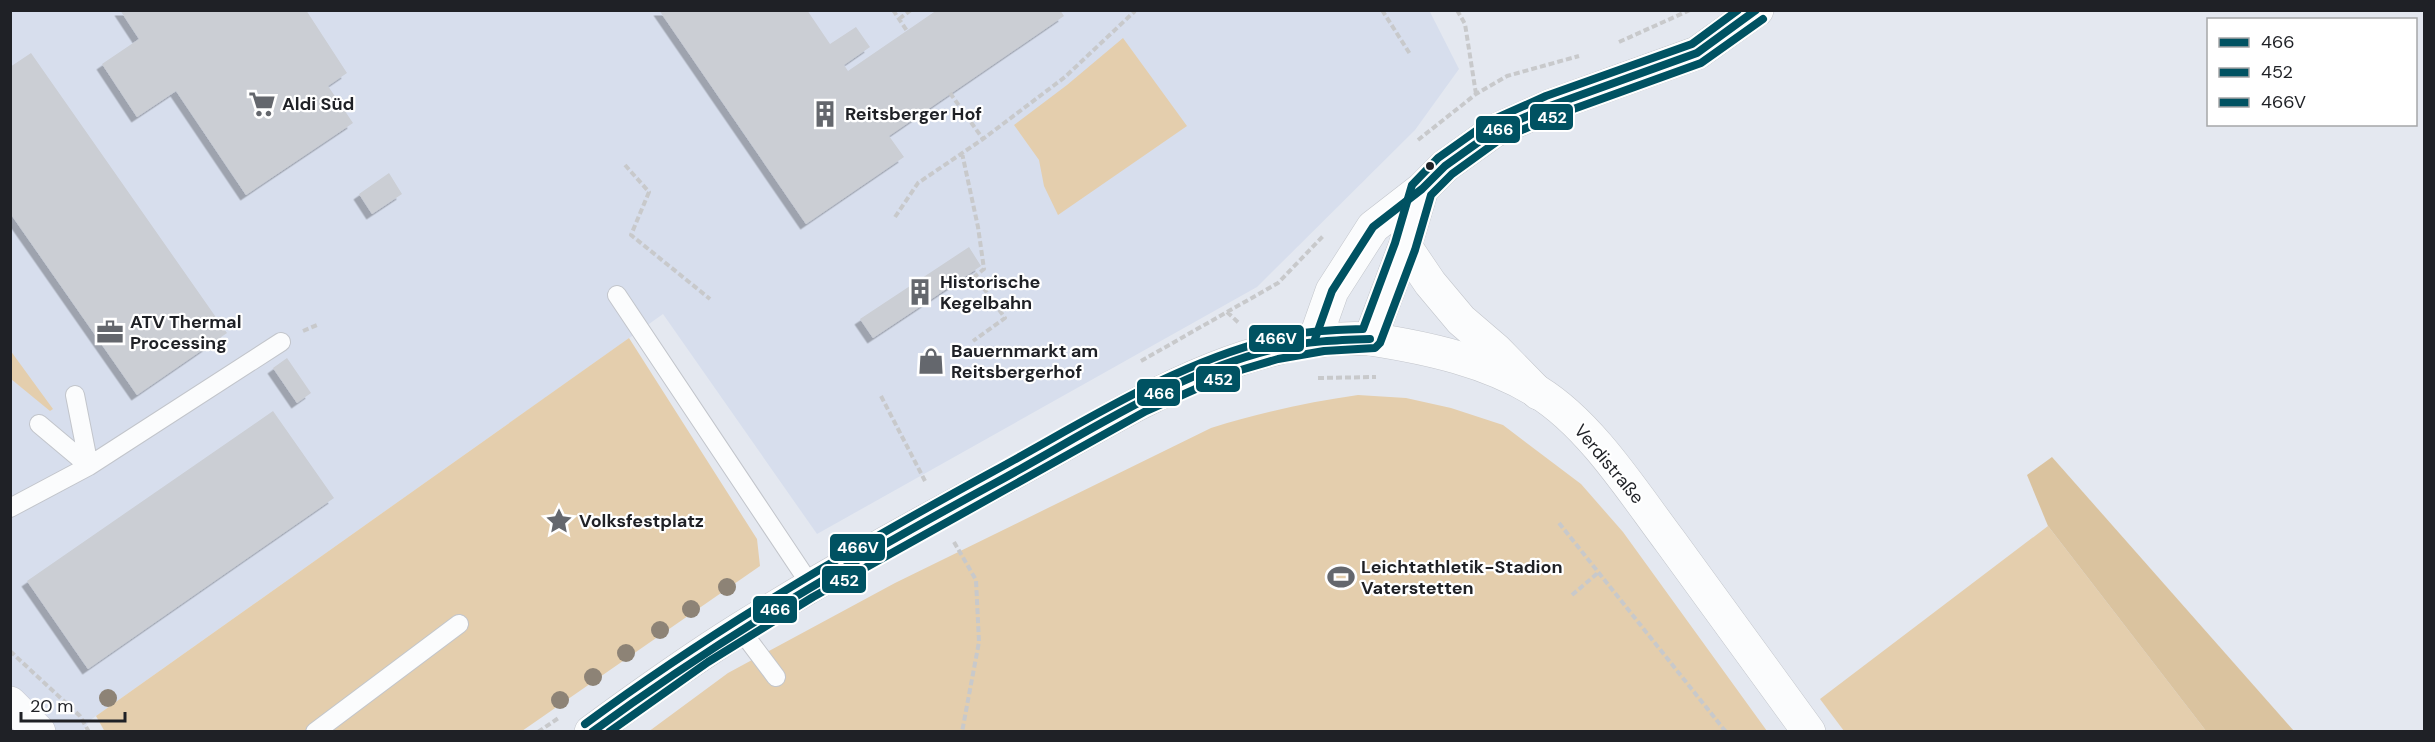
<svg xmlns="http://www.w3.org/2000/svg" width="2435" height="742" viewBox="0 0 2435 742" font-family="'DM Sans',sans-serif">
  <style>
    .built { fill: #d7deed }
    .green { fill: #e4cead }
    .forest { fill: #dac39f }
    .building { fill: #cbced4; filter: url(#shadow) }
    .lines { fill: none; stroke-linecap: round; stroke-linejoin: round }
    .service-casing { stroke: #c2c5cb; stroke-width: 20 }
    .minor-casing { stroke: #c2c5cb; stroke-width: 34 }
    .tertiary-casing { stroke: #c2c5cb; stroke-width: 34 }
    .path { stroke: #c8c9cb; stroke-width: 4; stroke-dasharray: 6 3; stroke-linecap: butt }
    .service { stroke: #fbfcfd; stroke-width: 18 }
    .minor { stroke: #fbfcfd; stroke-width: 33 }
    .tertiary { stroke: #fbfcfd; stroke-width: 33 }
    .bus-1-casing { stroke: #fff; stroke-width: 12 }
    .bus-2-casing { stroke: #fff; stroke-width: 12 }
    .bus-3-casing { stroke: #fff; stroke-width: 12 }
    .bus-1 { stroke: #005262; stroke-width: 8 }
    .bus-2 { stroke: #005262; stroke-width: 8 }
    .bus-3 { stroke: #005262; stroke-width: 8 }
    .tree { fill: #8d8376 }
    .bus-dot { fill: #1f2126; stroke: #fff; stroke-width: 2 }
    .labels { text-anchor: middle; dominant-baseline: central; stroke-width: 4.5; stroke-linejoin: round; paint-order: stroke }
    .poi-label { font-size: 18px; font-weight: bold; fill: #1f2126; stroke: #fff; text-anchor: start }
    .street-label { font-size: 18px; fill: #1f2126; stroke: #fff }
    .line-badge { stroke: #fff; stroke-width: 2 }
    .badge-label { font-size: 16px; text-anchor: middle; font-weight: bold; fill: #fff }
  </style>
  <defs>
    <filter id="shadow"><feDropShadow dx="-5.5" dy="5.5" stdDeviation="0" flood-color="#0004"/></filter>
  </defs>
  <rect width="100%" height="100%" fill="#e4e8f0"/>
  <!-- built -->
  <path class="built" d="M 1429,10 L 1459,69 L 1415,130 L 1257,287 L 817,534 L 663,314 L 89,721 L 83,731 L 11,732 L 10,11 Z"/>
  <!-- green -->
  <path class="green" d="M 1123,38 L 1187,126 L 1058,215 L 1044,186 L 1039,160 L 1014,125 L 1067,85 Z
    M 629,338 L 757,539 L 760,566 L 522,731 L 105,732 L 96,716 Z
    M 10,350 L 53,409 L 50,411 L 11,379 Z
    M 1358,395 L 1406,398 L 1451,408 L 1503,425 L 1581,484 L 1623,532 L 1767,731 L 648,732 L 728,673 L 895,583 L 1211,428 C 1260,413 1308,402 1358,395 Z
    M 2048,526 L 2206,731 L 1844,731 L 1820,699 Z"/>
  <!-- forest -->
  <path class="forest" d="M 2052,457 L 2294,731 L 2206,731 L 2048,526 L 2027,475 Z"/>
  <!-- building -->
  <path class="building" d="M 120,10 L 306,10 L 347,73 L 328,86 L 353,123 L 246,195 L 176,91 L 137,117 L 102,64 L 139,39 Z
    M 659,10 L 807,10 L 830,44 L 856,27 L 870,47 L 844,65 L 848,71 L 937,10 L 1060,10 L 1064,16 L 889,136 L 904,157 L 806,224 Z
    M 31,53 L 227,333 L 137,395 L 10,213 L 10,67 Z
    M 389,173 L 402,194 L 372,214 L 359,194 Z
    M 969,247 L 981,266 L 873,338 L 860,319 Z
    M 287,358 L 311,393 L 297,403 L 273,368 Z
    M 273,411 L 334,498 L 88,669 L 27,581 Z"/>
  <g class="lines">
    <defs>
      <path id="service" d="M 617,295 L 812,587
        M 39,424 L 89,466 L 75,395
        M 10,508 L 89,466 L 281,342
        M 740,629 L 776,677
        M 315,732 L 459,624"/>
      <path id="minor" d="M 1370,339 C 1428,348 1488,361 1538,392 C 1591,425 1633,492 1670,541 C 1716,605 1763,668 1809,732"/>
      <path id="tertiary" d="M 1405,246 L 1430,283 L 1461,320 L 1496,350 L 1538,393
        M 1315,339 L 1332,291 L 1373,227 L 1422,189 L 1445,166 L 1494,131 L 1550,106 L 1697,53 L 1757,10
        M 10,703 L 39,732
        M 591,732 C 640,696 689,661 740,629 C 829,573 923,522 1015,472 C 1124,413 1242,332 1370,339 L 1405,246 L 1422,189"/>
    </defs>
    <!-- service casing -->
    <use href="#service" class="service-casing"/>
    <!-- minor casing -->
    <use href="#minor" class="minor-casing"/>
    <!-- tertiary casing -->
    <use href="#tertiary" class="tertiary-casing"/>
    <!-- path -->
    <path class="path" d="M 893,10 L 907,31
      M 1382,10 L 1410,54
      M 1457,10 L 1465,24 L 1476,94
      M 899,19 L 911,10
      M 1619,42 L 1690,10
      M 950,93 L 983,139
      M 1418,140 L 1476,94 L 1507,76 L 1579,56
      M 962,153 L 978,227 L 984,269 L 975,276 L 1005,318 L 973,341
      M 625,165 L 649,192 L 631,235 L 710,299
      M 895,217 L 918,183 L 983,139 L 1065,77 L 1135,11
      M 1227,312 L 1240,324
      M 303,331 L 317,325
      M 1141,361 L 1278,283 L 1324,235
      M 1318,378 L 1376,377
      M 881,396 L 925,481
      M 1559,523 L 1726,732
      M 954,542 L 976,580 L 979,642 L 962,732
      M 1572,595 L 1599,572
      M 10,651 L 80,716 L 89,732
      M 538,732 L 560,717"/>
    <!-- service -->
    <use href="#service" class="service"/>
    <!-- minor -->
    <use href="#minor" class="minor"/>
    <!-- tertiary -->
    <use href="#tertiary" class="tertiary"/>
    <defs>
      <path id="bus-1" d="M 1315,339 L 1332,291 L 1373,227 L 1422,189 L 1445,166 L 1494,131 L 1550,106 L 1697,53 L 1756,10
        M 592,732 C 721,637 857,558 997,482 C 1087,433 1175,373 1275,349 C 1307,341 1338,340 1370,339"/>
      <path id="bus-2" d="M 609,732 L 708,662 L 813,597 L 1146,411 L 1234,372 L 1278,359 L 1324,351 L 1375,348 L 1380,343 L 1415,250 L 1431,195 L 1452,174 L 1499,140 L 1554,116 L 1701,63 L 1763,19"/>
      <path id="bus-3" d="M 585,724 C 715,628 853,548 994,471 C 1084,422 1173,364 1273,339 C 1302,331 1332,330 1363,329 L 1395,243 L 1412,185 L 1438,158 L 1490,121 L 1546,96 L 1692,44 L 1738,10"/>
    </defs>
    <!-- bus-1 casing -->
    <use href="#bus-1" class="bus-1-casing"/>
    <!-- bus-2 casing -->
    <use href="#bus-2" class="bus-2-casing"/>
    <!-- bus-3 casing -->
    <use href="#bus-3" class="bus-3-casing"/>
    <!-- bus-1 -->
    <use href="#bus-1" class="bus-1"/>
    <!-- bus-2 -->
    <use href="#bus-2" class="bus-2"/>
    <!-- bus-3 -->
    <use href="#bus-3" class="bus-3"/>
  </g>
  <!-- trees -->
  <g class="tree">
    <circle cx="727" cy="587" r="9"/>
    <circle cx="691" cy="609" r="9"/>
    <circle cx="660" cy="630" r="9"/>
    <circle cx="626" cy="653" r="9"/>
    <circle cx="593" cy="677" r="9"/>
    <circle cx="108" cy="698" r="9"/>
    <circle cx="560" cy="700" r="9"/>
  </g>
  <!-- icons -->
  <defs>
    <symbol id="supermarket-bare" viewBox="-9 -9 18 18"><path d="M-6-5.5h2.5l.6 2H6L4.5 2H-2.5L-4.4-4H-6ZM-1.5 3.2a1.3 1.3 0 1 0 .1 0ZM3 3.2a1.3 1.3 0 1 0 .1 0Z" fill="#64676d" stroke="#fff" stroke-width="2.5" paint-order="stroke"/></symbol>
    <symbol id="building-bare" viewBox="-9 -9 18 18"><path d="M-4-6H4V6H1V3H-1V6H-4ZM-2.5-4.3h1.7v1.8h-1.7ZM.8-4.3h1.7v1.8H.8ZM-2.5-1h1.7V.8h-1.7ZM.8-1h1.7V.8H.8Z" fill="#64676d" stroke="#fff" stroke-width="2.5" paint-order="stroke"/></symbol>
    <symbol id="office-bare" viewBox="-9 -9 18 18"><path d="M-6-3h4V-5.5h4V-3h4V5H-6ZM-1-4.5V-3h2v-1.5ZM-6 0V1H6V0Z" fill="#64676d" stroke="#fff" stroke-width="2.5" paint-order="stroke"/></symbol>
    <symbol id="shop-bare" viewBox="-9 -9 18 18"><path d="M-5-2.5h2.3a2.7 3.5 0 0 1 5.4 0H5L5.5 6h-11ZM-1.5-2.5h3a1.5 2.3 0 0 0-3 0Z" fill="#64676d" stroke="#fff" stroke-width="2.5" paint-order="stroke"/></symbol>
    <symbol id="sight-bare" viewBox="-9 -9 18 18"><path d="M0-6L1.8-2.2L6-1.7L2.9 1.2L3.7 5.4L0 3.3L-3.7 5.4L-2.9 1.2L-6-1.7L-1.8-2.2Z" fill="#64676d" stroke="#fff" stroke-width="2.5" paint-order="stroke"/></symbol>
    <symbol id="stadium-bare" viewBox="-9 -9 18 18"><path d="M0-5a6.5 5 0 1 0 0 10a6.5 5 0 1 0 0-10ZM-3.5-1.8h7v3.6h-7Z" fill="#64676d" stroke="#fff" stroke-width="2.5" paint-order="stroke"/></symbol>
  </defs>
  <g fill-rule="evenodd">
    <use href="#supermarket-bare" x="243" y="85" width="38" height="38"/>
    <use href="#building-bare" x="806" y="95" width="38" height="38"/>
    <use href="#building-bare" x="901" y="273" width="38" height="38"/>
    <use href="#office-bare" x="91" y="313" width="38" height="38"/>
    <use href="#shop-bare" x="912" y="342" width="38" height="38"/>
    <use href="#sight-bare" x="540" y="502" width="38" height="38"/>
    <use href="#stadium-bare" x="1322" y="558" width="38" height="38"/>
  </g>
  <!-- markers -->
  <circle class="bus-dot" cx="1430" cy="166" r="5"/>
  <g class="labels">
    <!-- poi labels -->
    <g class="poi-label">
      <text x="282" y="104">Aldi Süd</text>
      <text x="845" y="114">Reitsberger Hof</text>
      <text x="940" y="282">Historische<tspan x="940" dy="21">Kegelbahn</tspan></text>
      <text x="130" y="322">ATV Thermal<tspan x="130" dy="21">Processing</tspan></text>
      <text x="951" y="351">Bauernmarkt am<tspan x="951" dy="21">Reitsbergerhof</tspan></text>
      <text x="579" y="521">Volksfestplatz</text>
      <text x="1361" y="567">Leichtathletik-Stadion<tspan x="1361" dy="21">Vaterstetten</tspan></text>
    </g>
    <!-- street labels -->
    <g class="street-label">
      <text transform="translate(1609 464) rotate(50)">Verdistraße</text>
    </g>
  </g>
  <g class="line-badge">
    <rect x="1529" y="103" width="45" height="28" rx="6" fill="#005262"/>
    <rect x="1475" y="115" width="46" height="29" rx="6" fill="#005262"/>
    <rect x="1248" y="324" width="57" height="29" rx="6" fill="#005262"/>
    <rect x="1195" y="365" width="46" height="28" rx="6" fill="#005262"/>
    <rect x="1136" y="378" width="45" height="29" rx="6" fill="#005262"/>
    <rect x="829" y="533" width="57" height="29" rx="6" fill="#005262"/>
    <rect x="821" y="565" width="46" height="29" rx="6" fill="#005262"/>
    <rect x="752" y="595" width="46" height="29" rx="6" fill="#005262"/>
  </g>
  <g class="badge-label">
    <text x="1552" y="123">452</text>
    <text x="1498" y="135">466</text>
    <text x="1276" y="344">466V</text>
    <text x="1218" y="385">452</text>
    <text x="1159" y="399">466</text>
    <text x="858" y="553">466V</text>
    <text x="844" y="586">452</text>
    <text x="775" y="615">466</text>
  </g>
  <!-- border -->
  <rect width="2435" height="742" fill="none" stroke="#1f2126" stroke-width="24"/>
  <!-- legend -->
  <rect x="2207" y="18" width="210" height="108" fill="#ffffff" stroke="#a5a6a8" stroke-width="1.5"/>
  <rect x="2219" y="38" width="30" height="9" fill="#005262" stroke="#a5a6a8" stroke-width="1.5"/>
  <text x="2261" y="48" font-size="18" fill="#1f2126">466</text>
  <rect x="2219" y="68" width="30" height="9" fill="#005262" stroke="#a5a6a8" stroke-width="1.5"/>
  <text x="2261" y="78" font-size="18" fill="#1f2126">452</text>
  <rect x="2219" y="98" width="30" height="9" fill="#005262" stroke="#a5a6a8" stroke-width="1.5"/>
  <text x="2261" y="108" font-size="18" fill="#1f2126">466V</text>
  <!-- scale -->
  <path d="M21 712v9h104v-9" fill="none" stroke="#1f2126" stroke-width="3"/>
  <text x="30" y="712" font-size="18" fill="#1f2126" stroke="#ffffff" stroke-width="4.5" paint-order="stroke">20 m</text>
</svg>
